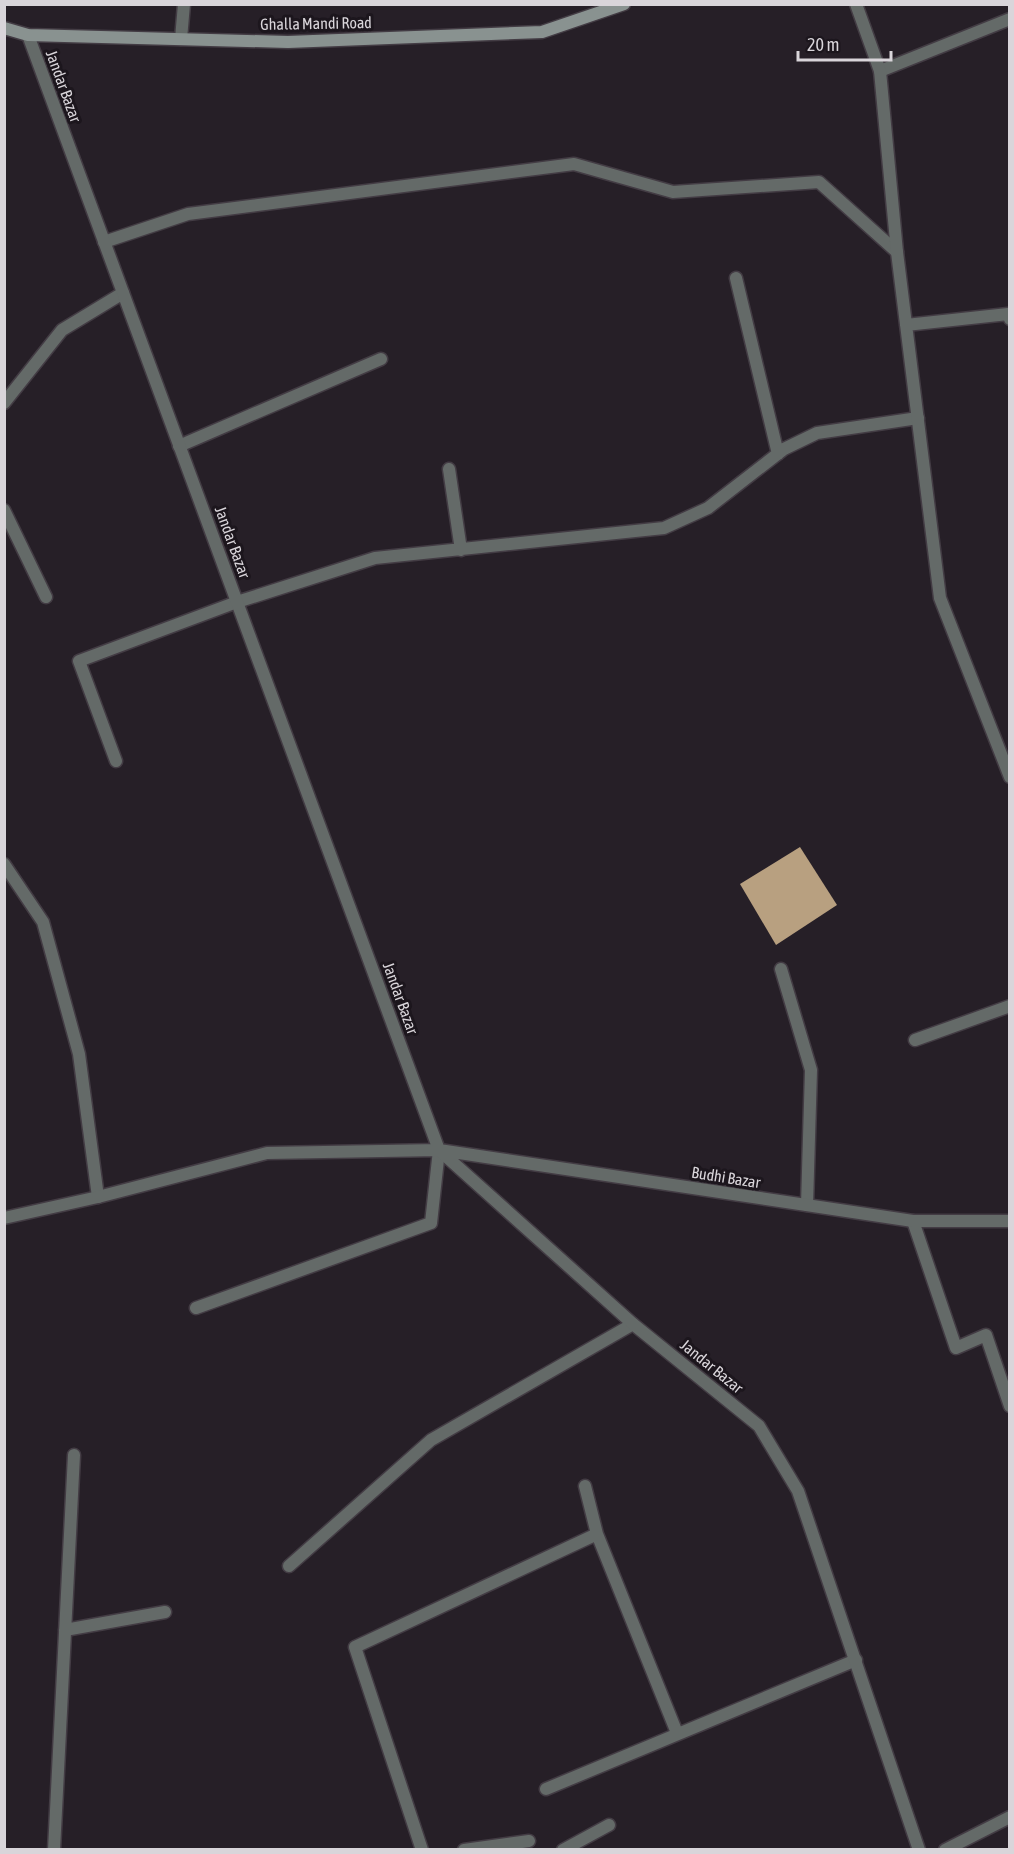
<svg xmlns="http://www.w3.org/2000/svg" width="1014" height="1854" viewBox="0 0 1014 1854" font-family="'Asap Condensed',sans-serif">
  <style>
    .building { fill: #b8a080 }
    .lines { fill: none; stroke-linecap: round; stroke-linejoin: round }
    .service-casing { stroke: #433c44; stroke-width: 15 }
    .minor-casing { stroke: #433c44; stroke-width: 15 }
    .tertiary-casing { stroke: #433c44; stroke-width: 15 }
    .secondary-casing { stroke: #433c44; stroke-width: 15 }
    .service { stroke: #646a68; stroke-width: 12 }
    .minor { stroke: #646a68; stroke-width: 12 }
    .tertiary { stroke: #646a68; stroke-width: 12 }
    .secondary { stroke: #899290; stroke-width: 12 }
    .labels { text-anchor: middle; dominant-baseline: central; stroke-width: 6; stroke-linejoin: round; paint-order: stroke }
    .street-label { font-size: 16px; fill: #d9d5da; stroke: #1c161d }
  </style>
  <rect width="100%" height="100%" fill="#261f27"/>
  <!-- building -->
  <path class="building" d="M 800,847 L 837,905 L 776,945 L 740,884 Z"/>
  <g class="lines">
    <defs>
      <path id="service" d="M 880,71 L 1010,19
        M 104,242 L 188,214 L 574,164 L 673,192 L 819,182 L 897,252
        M 736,278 L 778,454
        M 4,403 L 62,330 L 123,293
        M 179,446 L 381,359
        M 449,469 L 461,550
        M 4,510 L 46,597
        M 116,761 L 79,661 L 237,602 L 375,558 L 664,528 L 708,508 L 784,449 L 817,433 L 918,418
        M 4,864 L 43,922 L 79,1054 L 98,1197
        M 781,969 L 811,1070 L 807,1205
        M 915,1040 L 1010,1006
        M 913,1221 L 956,1348 L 986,1335 L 1010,1406
        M 196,1308 L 431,1223 L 439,1150
        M 585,1486 L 597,1534 L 677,1733
        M 289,1566 L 431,1440 L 633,1324
        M 65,1630 L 165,1612
        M 546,1789 L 856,1660
        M 54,1850 L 74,1455
        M 422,1850 L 355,1647 L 597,1534
        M 464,1850 L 529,1841
        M 563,1850 L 609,1825"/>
      <path id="minor" d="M 856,4 L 880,71 L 897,252 L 940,598 L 1010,777
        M 181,39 L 184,4
        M 906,325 L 1008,314 L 1010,319
        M 945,1850 L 1010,1817"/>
      <path id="tertiary" d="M 28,35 L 439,1150 L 633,1324 L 759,1426 L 798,1491 L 919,1850
        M 4,1218 L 98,1197 L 267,1153 L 439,1150 L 913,1221 L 1010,1221"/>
      <path id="secondary" d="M 4,28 L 28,35 L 288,42 L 542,32 L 624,4"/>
    </defs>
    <!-- service casing -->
    <use href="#service" class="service-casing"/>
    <!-- minor casing -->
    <use href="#minor" class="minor-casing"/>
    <!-- tertiary casing -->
    <use href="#tertiary" class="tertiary-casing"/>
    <!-- secondary casing -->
    <use href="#secondary" class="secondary-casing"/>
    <!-- service -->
    <use href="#service" class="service"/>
    <!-- minor -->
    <use href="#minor" class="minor"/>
    <!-- tertiary -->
    <use href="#tertiary" class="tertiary"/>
    <!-- secondary -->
    <use href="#secondary" class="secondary"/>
  </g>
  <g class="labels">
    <!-- street labels -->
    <g class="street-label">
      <text transform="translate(316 23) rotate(-1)">Ghalla Mandi Road</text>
      <text transform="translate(64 86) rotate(70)">Jandar Bazar</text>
      <text transform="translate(233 542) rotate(70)">Jandar Bazar</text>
      <text transform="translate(401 998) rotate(70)">Jandar Bazar</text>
      <text transform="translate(726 1177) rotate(9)">Budhi Bazar</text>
      <text transform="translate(712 1366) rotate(39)">Jandar Bazar</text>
    </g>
  </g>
  <!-- border -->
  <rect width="1014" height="1854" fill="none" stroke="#d9d5da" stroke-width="12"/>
  <!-- scale -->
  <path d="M798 51v9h93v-9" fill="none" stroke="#d9d5da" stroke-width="3"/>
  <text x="807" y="51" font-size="18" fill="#d9d5da" stroke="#1c161d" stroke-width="4.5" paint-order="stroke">20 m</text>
</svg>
